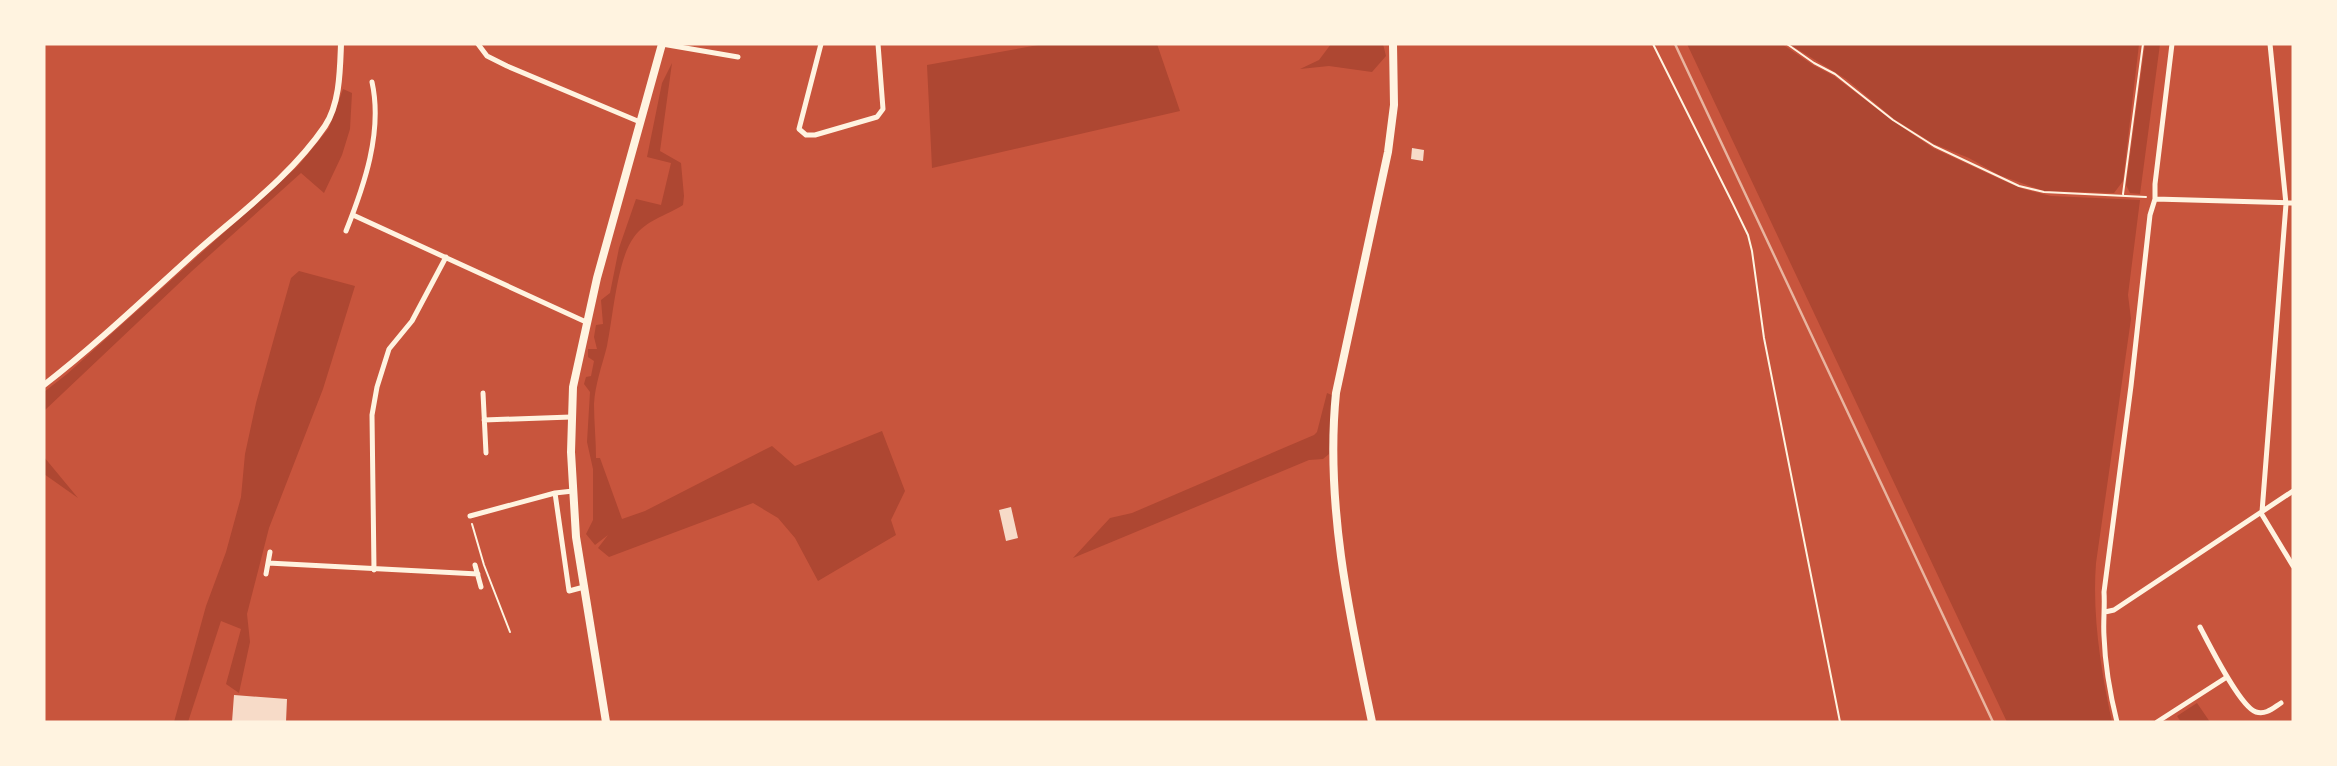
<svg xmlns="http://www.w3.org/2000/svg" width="2337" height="766" viewBox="0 0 2337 766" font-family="'Sofia Sans Condensed',sans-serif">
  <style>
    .green { fill: #ae4732 }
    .building { fill: #f7dbc8 }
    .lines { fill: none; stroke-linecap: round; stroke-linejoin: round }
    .path { stroke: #fff3e0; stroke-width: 2 }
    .minor { stroke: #fff3e0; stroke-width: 5 }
    .tertiary { stroke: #fff3e0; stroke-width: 6 }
    .primary { stroke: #fff3e0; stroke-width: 8 }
    .rail { stroke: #e9b49f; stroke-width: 2.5 }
  </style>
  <rect width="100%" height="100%" fill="#c8553d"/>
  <!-- green -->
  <path class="green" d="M 1044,44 L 1157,44 L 1180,111 L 932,168 L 927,65 Z
    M 1331,44 L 1383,44 L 1386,56 L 1372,72 L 1329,66 L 1300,69 L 1319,60 Z
    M 1687,44 L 1782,44 L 1813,65 L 1834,76 L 1893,121 L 1933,148 L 2002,180 L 2023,189 L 2051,196 L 2140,200 L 2128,295 L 2131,319 L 2096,563 C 2092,615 2101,671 2112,722 L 2007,722 Z
    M 1789,44 L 2139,44 L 2123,181 L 2114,193 L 2044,191 L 1999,175 L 1969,158 L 1934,144 L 1894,119 L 1846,79 Z
    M 2145,44 L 2160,44 L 2140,194 L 2130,193 L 2126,185 Z
    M 672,63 L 660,151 L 681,163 L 684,196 L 683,205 C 666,216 646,220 634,237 C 617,259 613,318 607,346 C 602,366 595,384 594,404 C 594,422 596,440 596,458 L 600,458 L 622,519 L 645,511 L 772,446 L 795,466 L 882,431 L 905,491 L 891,520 L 896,535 L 818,581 L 795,538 L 778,518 L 753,503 L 609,557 L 598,548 L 608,535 L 595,545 L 586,534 L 593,520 L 593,469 L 587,442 L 590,392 L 584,384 L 586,377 L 591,376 L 594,361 L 588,357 L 588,349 L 597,349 L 594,337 L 596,325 L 603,324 L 601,300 L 610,293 L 619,248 L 636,199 L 661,205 L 671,163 L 647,157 L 662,83 Z
    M 343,89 L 352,93 L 350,129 L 342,155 L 324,193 L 301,173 L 192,271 L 44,411 L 44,392 L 67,374 L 298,166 L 329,128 Z
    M 299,271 L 355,286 L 323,389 L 269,528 L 247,614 L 250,642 L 239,693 L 226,684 L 241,629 L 221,621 L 188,722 L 174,722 L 206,606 L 226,552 L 241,497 L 245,454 L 256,403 L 276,331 L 291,278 Z
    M 1327,393 L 1334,396 L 1329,454 L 1323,459 L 1309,460 L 1073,558 L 1110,518 L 1132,513 L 1314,435 L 1317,432 Z
    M 44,457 L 78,498 L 44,474 Z
    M 2197,703 L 2210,722 L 2181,722 L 2177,716 Z"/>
  <!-- building -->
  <path class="building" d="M 1412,148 L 1424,150 L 1423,161 L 1411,159 Z
    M 1011,507 L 1018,538 L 1006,541 L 999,510 Z
    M 234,695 L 287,699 L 286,722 L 232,722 Z"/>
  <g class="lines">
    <!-- path -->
    <path class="path" d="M 1653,44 L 1733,204 L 1748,235 L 1752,251 L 1764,338 L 1840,722
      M 1787,44 L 1814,63 L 1835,74 L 1893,120 L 1934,146 L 2019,186 L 2044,192 L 2146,197
      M 2123,194 L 2143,44
      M 472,524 L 484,565 L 510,632"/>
    <!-- minor -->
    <path class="minor" d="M 478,44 L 487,56 L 507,66 L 640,122
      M 662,44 L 738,57
      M 821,44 L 799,129 L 806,135 L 815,135 L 877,117 L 883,109 L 878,44
      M 2155,199 L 2293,203
      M 353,215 L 586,322
      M 346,231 C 364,186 383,132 372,82
      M 483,393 L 486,453
      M 484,420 L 571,417
      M 555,493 L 569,591 L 584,587
      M 2262,512 L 2286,204 L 2270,44
      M 2261,513 L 2293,566
      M 470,516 L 555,493 L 573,491
      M 268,563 L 478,574
      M 475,565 L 481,587
      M 374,570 L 372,415 L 377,387 L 389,349 L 412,321 L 446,257
      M 266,574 L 270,552
      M 2105,612 L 2114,610 L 2293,491
      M 2200,627 C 2209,644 2240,707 2256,712 C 2266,715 2273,708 2281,703
      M 2117,722 C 2110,694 2105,665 2104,636 C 2103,622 2105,607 2104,592 L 2131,386 L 2150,215 L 2155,199 L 2155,184 L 2172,44
      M 2157,722 L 2227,677"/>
    <!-- tertiary -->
    <path class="tertiary" d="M 44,385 C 97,344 146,297 196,252 C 240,213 291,176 325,126 C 340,103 340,70 341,44"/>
    <!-- primary -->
    <path class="primary" d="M 606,722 L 576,537 L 571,452 L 573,387 L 597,278 L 662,44
      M 1372,722 C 1349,614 1325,503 1336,393 L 1388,152 L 1394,105 L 1393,44"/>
    <!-- rail -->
    <path class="rail" d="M 1675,44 L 1993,722"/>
  </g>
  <!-- border -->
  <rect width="2337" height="766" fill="none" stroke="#fff3e0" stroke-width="91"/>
</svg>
